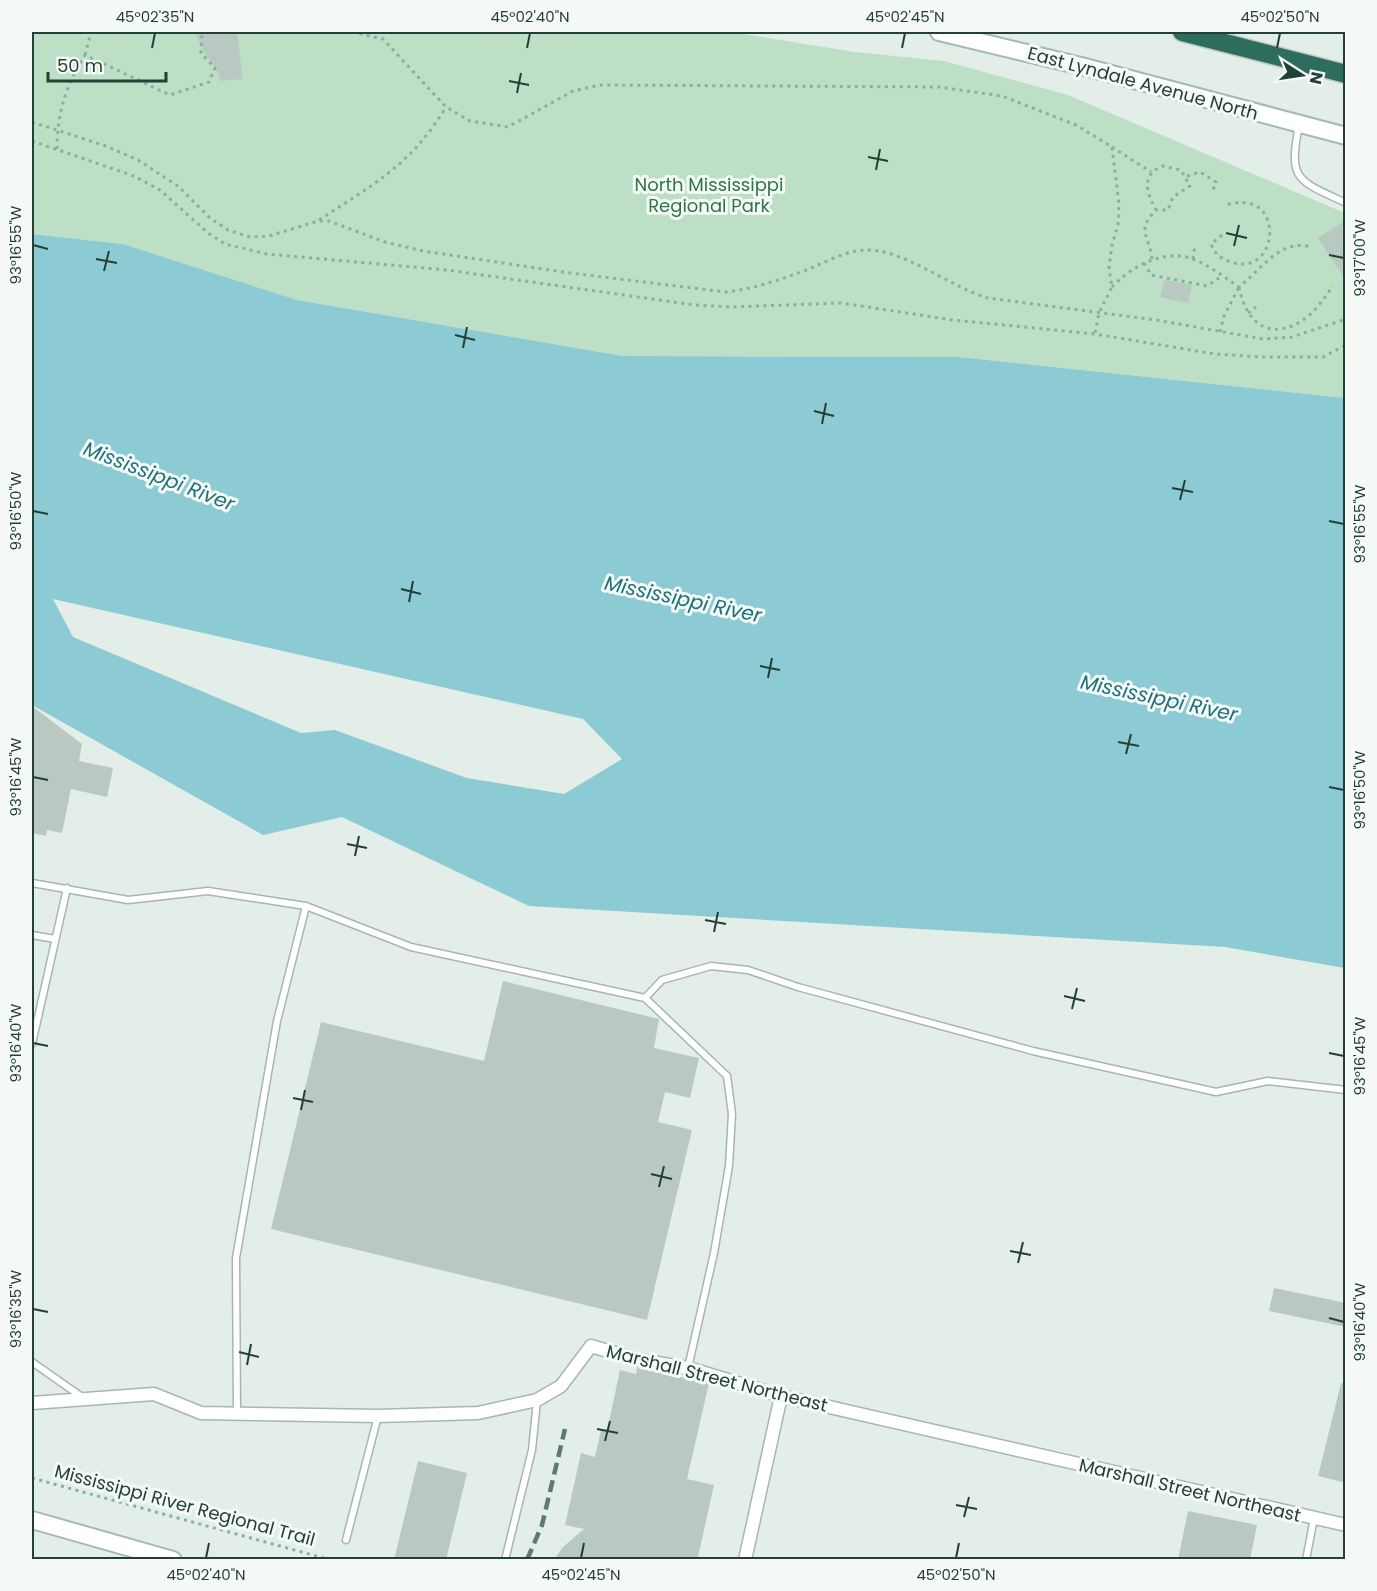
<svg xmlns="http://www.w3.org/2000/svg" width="1377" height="1591" viewBox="0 0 1377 1591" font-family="Poppins,sans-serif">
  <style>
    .green { fill: #bddfc5 }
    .water { fill: #8ccbd3; fill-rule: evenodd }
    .building { fill: #b9c9c2 }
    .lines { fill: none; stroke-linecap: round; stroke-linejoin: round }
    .lane-casing { stroke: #a6b6b0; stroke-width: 9 }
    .street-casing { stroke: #a6b6b0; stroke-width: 15 }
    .secondary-casing { stroke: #a2bab0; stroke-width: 20 }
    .highway-casing { stroke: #c1cac7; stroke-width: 21 }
    .path { stroke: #84b2a1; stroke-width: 3; stroke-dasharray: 3 4.5; stroke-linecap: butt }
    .lane { stroke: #fff; stroke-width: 6 }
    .street { stroke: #fff; stroke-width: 12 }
    .secondary { stroke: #fff; stroke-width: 16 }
    .highway { stroke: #2e6c5d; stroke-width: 18 }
    .rail { stroke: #5e7b72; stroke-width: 4.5; stroke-dasharray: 12 6; stroke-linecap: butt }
    .ticks { fill: none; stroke: #234037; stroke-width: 2 }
    .labels { text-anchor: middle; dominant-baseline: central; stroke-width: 6; stroke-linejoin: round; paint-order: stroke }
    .street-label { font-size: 18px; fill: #234037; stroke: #f5faf7 }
    .park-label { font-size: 18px; fill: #2d7746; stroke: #f5faf7 }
    .water-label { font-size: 20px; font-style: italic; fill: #1c717d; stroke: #f5faf7 }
    .neatline { fill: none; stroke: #234037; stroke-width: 2 }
    .ticks-label { font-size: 15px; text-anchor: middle; fill: #234037 }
  </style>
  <rect width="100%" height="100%" fill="#e4eee9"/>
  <!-- green -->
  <path class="green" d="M 32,32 L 732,32 L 855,52 L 944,61 L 1068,95 L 1345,213 L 1345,398 L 959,357 L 623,356 L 297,300 L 123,244 L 32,234 Z"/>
  <!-- water -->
  <path class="water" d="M 32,234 L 123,244 L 297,300 L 623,356 L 959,357 L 1345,398 L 1345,968 L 1225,947 L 529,906 L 342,817 L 263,835 L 32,705 ZM 53,599 L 583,719 L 622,759 L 564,794 L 467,778 L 335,730 L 301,733 L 73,637 Z"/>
  <!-- building -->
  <path class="building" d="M 195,32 L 237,32 L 243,79 L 220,81 L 219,74 L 202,49 Z
    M 1346,220 L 1346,281 L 1318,238 Z
    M 1164,280 L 1192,285 L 1188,303 L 1160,297 Z
    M 32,706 L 82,744 L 79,761 L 113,768 L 107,797 L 71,789 L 62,833 L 47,830 L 46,836 L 32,833 Z
    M 503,981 L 659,1019 L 654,1048 L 699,1058 L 690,1098 L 665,1092 L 658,1122 L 692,1130 L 647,1320 L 271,1229 L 321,1022 L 484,1061 Z
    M 1274,1288 L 1346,1303 L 1346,1327 L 1269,1311 Z
    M 637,1368 L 709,1383 L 687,1479 L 714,1485 L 698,1557 L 554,1560 L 563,1547 L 584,1529 L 565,1525 L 581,1453 L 595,1457 L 601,1430 L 607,1431 L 620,1370 L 636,1374 Z
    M 1341,1383 L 1346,1384 L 1346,1483 L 1318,1476 Z
    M 418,1461 L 467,1473 L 446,1560 L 394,1560 Z
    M 1188,1511 L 1257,1525 L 1250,1560 L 1178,1560 Z"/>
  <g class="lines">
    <defs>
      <path id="lane" d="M 1299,125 C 1288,181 1297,180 1346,203
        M 32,883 L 128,900 L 208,891 L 306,906 L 411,947 L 645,998 L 727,1076 L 732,1114 L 729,1166 L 714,1253 L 688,1368
        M 32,935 L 55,939
        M 645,998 L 662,980 L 711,966 L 748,970 L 798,987 L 1033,1051 L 1216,1092 L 1268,1081 L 1346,1090
        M 32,1044 L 67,888
        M 32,1362 L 82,1397
        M 237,1414 L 236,1258 L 277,1021 L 306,906
        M 346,1540 L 378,1416
        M 505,1560 L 532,1450 L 537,1401
        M 1306,1560 L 1314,1518"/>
      <path id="street" d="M 32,1403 L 154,1394 L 201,1413 L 378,1416 L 478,1413 L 537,1400 L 561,1386 L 591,1346 L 639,1360 L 688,1368 L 781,1396 L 1346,1525
        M 745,1560 L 781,1396"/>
      <path id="secondary" d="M 939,32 L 1081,66 L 1346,136
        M 32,1520 L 173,1560"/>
      <path id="highway" d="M 1182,32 L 1346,74"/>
    </defs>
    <!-- lane casing -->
    <use href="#lane" class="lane-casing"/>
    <!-- street casing -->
    <use href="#street" class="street-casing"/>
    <!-- secondary casing -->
    <use href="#secondary" class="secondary-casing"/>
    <!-- highway casing -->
    <use href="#highway" class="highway-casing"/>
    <!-- path -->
    <path class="path" d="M 352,32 L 383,39 L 446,107 L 470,121 L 508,127 L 573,91 L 600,85 L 939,87 L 1002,96 L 1076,125 L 1112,147 L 1119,205 L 1118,225 L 1112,245 L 1109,268 L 1112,287 L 1099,313 L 1095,333
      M 85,55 L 91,32
      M 32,122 L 106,146 L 138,160 L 178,186 L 210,218 L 228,230 L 250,237 L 269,236 L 318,221 L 329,221 L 385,242 L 423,251 L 570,273 L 726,292 C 754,289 782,279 809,269 C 828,261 849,249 870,250 C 908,252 950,287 988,298 L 1156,320 L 1263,339 L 1292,337 L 1346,319
      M 32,141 L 134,176 L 160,190 L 208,233 L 225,244 L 267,254 L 447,270 L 694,305 L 732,307 L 841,303 L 953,320 L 1095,334 L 1215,354 L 1262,357 L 1323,357 L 1346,345
      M 1112,147 L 1151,172
      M 57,149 C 57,113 66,85 85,55 L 170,95 L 209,82 L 215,68 L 201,53 L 202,32
      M 1187,176 L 1200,172 L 1216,182 L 1212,193
      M 319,220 C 374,184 411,165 446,107
      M 1222,235 L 1211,244 C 1215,254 1221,259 1231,262 C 1280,279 1287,186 1226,205
      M 1152,259 C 1150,236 1135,231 1156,210 C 1147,193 1140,176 1162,166 L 1181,170 L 1190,186 L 1173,197 L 1168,210 L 1156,210
      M 1193,259 L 1195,245
      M 1144,263 L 1151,275 L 1207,286 L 1222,276
      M 1112,287 C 1132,266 1166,247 1195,260 C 1211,266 1225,278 1239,287 C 1262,269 1280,238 1312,247
      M 1239,287 C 1246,324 1271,343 1306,318 C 1317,309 1325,297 1333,286
      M 1248,313 L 1256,307
      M 1220,332 L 1224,316 L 1239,287
      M 32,1478 L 331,1560"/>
    <!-- lane -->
    <use href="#lane" class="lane"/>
    <!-- street -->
    <use href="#street" class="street"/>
    <!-- secondary -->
    <use href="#secondary" class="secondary"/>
    <!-- highway -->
    <use href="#highway" class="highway"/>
    <!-- rail -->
    <path class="rail" d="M 527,1560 L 542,1525 L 565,1429"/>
  </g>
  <!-- ticks -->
  <path class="ticks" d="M 152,48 L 155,33M 527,48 L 530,33M 902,48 L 905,33M 1277,48 L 1280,33M 509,81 L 529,85M 517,93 L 521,73M 868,157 L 888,161M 876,170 L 880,149M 1226,233 L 1247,238M 33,245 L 48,249M 1234,246 L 1239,225M 1329,255 L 1344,258M 96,259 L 117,263M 104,271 L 109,251M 455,335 L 475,340M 463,348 L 467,327M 814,411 L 834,416M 822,424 L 826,403M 1172,488 L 1193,492M 1180,500 L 1185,480M 33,511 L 48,514M 1329,521 L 1344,524M 401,589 L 421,594M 409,602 L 413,581M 760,666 L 780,670M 768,678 L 772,658M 1118,742 L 1139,746M 1126,754 L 1131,734M 33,777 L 48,780M 1329,787 L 1344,790M 347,844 L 367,848M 355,856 L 359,836M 705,920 L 726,924M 714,932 L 718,912M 1064,996 L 1085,1001M 1072,1009 L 1077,988M 33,1043 L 48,1046M 1329,1053 L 1344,1056M 293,1098 L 313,1102M 301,1110 L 305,1090M 651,1174 L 672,1179M 659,1187 L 664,1166M 1010,1251 L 1031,1255M 1018,1263 L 1023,1242M 33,1309 L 48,1312M 1329,1318 L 1344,1322M 239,1352 L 259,1357M 247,1365 L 251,1344M 597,1429 L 618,1433M 605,1441 L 610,1421M 956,1505 L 977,1509M 964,1517 L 969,1497M 206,1558 L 209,1543M 581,1558 L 584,1543M 956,1558 L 959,1543"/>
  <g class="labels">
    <!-- street labels -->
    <g class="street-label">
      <text transform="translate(1143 83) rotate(15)">East Lyndale Avenue North</text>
      <text transform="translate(717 1378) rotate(14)">Marshall Street Northeast</text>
      <text transform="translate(1190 1490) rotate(13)">Marshall Street Northeast</text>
      <text transform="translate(185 1505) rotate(15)">Mississippi River Regional Trail</text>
    </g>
    <!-- park labels -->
    <g class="park-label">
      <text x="709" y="184">North Mississippi<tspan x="709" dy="21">Regional Park</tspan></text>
    </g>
    <!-- water labels -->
    <g class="water-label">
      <text transform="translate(159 476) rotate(21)">Mississippi River</text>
      <text transform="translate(683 599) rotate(12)">Mississippi River</text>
      <text transform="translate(1159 698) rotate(12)">Mississippi River</text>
    </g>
  </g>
  <!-- border -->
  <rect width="1377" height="1591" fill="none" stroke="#f5faf7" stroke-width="66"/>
  <!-- north arrow -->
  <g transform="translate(1302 75) rotate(102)" stroke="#f5faf7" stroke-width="4.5" paint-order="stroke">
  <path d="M0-4.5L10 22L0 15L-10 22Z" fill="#234037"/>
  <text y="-9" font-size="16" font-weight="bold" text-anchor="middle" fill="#234037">N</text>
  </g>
  <!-- scale -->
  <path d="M48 72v9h118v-9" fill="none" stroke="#234037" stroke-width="3"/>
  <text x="57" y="72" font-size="18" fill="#234037" stroke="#f5faf7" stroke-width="4.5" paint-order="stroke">50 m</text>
  <rect x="33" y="33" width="1311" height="1525" class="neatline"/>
  <g class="ticks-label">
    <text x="155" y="22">45°02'35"N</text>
    <text x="530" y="22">45°02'40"N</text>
    <text x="905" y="22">45°02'45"N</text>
    <text x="1280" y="22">45°02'50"N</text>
    <text transform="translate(16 245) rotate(-90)" y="5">93°16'55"W</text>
    <text transform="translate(1360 258) rotate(-90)" y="5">93°17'00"W</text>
    <text transform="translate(16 511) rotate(-90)" y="5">93°16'50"W</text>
    <text transform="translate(1360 524) rotate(-90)" y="5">93°16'55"W</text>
    <text transform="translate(16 777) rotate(-90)" y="5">93°16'45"W</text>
    <text transform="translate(1360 790) rotate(-90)" y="5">93°16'50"W</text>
    <text transform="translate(16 1043) rotate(-90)" y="5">93°16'40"W</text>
    <text transform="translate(1360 1056) rotate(-90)" y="5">93°16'45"W</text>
    <text transform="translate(16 1309) rotate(-90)" y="5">93°16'35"W</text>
    <text transform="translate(1360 1322) rotate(-90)" y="5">93°16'40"W</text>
    <text x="206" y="1580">45°02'40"N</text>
    <text x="581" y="1580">45°02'45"N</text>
    <text x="956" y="1580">45°02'50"N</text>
  </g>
</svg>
